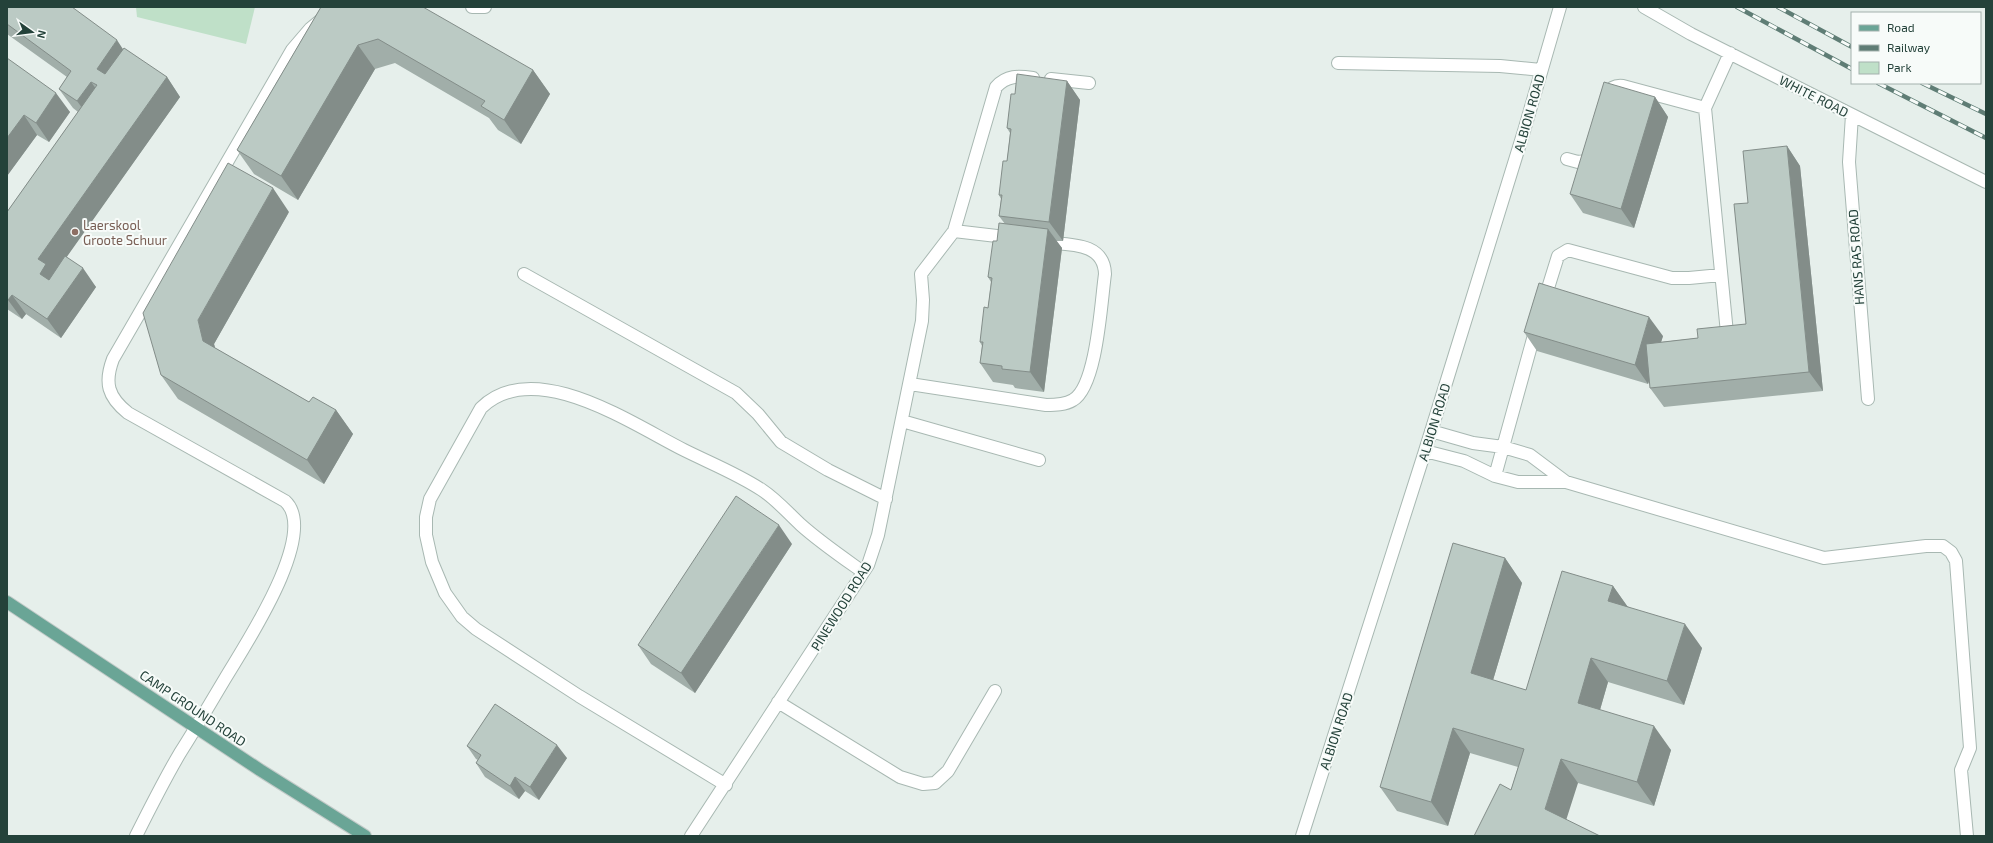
<svg xmlns="http://www.w3.org/2000/svg" width="1993" height="843" viewBox="0 0 1993 843" font-family="'Exo 2',sans-serif">
  <style>
    .green { fill: #bfe0c8 }
    .lines { fill: none; stroke-linecap: round; stroke-linejoin: round }
    .minor-casing { stroke: #a8b8b2; stroke-width: 14 }
    .major-casing { stroke: #c2cac8; stroke-width: 14 }
    .minor { stroke: #fff; stroke-width: 12 }
    .major { stroke: #6aa596; stroke-width: 12 }
    .rail-casing { stroke: #5f7d75; stroke-width: 4.5 }
    .rail { stroke: #f7fbf9; stroke-width: 3; stroke-dasharray: 9; stroke-linecap: butt }
    .wall { fill: #a1aea9 }
    .shaded-wall { fill: #838d89 }
    .building { fill: #bbcac4; stroke: #838d89 }
    .education-dot { fill: #8d6e63; stroke: #f7fbf9; stroke-width: 1.5 }
    .labels { text-anchor: middle; dominant-baseline: central; stroke-width: 4; stroke-linejoin: round; paint-order: stroke }
    .street-label { font-size: 13px; fill: #24423a; stroke: #f7fbf9 }
    .education-label { font-size: 13px; fill: #785e54; stroke: #f7fbf9; text-anchor: start }
  </style>
  <rect width="100%" height="100%" fill="#e6efeb"/>
  <!-- green -->
  <path class="green" d="M 136,7 L 255,7 L 246,44 L 137,17 Z"/>
  <g class="lines">
    <defs>
      <path id="minor" d="M 472,7 L 485,7
        M 1644,7 L 1691,34 L 1986,182
        M 1338,63 L 1500,66 L 1541,70
        M 1051,79 L 1089,83
        M 1607,96 C 1609,88 1615,85 1623,86 L 1705,108
        M 1852,115 L 1849,162 L 1868,399
        M 1567,159 L 1578,162 L 1585,161 L 1592,153
        M 1014,238 L 954,231 L 996,87 C 1007,75 1018,76 1033,78
        M 524,274 L 736,393 L 758,414 L 781,442 L 828,470 L 886,499
        M 1544,301 L 1558,256 L 1568,250 L 1672,278 L 1689,278 L 1721,275
        M 1727,333 L 1705,108 L 1730,53
        M 910,384 L 1046,405 C 1055,405 1065,405 1073,400 C 1097,386 1101,302 1105,274 C 1104,241 1067,245 1042,242
        M 902,421 L 1039,460
        M 1431,431 L 1473,443 L 1503,447 L 1530,455 L 1566,482
        M 1425,451 L 1464,461 L 1495,476 L 1518,482 L 1566,482 L 1824,558 L 1926,546 L 1943,546 L 1951,552 L 1956,561 L 1970,748 L 1961,770 L 1967,836
        M 1495,476 L 1536,328
        M 778,702 L 900,777 L 923,784 L 935,783 L 948,771 L 995,691
        M 726,785 L 579,696 L 476,629 L 462,617 L 445,593 L 432,562 L 426,535 L 426,517 L 430,499 L 481,408 C 534,356 632,424 684,450 C 710,463 738,474 762,490 C 777,500 788,513 801,525 C 820,542 842,557 863,572
        M 136,836 C 150,808 164,780 180,753 C 196,728 211,702 226,677 C 245,645 320,533 285,501 L 128,413 C 108,397 104,383 113,359 L 292,50 L 310,29 L 337,7
        M 691,836 L 868,565 L 878,535 L 922,321 L 923,300 L 921,274 L 954,231
        M 1302,836 L 1425,451 L 1524,131 L 1560,7"/>
      <path id="major" d="M 7,602 L 260,770 L 365,836"/>
    </defs>
    <!-- minor casing -->
    <use href="#minor" class="minor-casing"/>
    <!-- major casing -->
    <use href="#major" class="major-casing"/>
    <!-- minor -->
    <use href="#minor" class="minor"/>
    <!-- major -->
    <use href="#major" class="major"/>
    <defs>
      <path id="rail" d="M 1737,7 L 1852,69
        M 1778,7 L 1852,47
        M 1878,83 L 1986,138
        M 1922,83 L 1986,114"/>
    </defs>
    <!-- rail casing -->
    <use href="#rail" class="rail-casing"/>
    <!-- rail -->
    <use href="#rail" class="rail"/>
  </g>
  <!-- wall -->
  <path class="wall" d="M 7,7 L 123,49 L 167,77 L 180,97 L 66,257 L 96,287 L 61,338 L 26,314 L 22,319 L 7,309 L 7,212 L 78,112 L 73,108 L 59,89 L 67,77 L 7,34 Z
    M 321,7 L 533,70 L 550,94 L 521,144 L 498,130 L 489,118 L 395,63 L 375,69 L 298,200 L 254,174 L 237,150 Z
    M 7,58 L 70,112 L 49,142 L 37,135 L 7,176 Z
    M 1067,81 L 1080,100 L 1063,241 L 1056,241 L 1062,248 L 1044,392 L 1015,388 L 1013,385 L 993,382 L 980,363 L 982,346 L 980,342 L 988,308 L 991,282 L 988,277 L 997,241 L 1005,224 L 999,216 L 1001,199 L 999,195 L 1007,161 L 1010,133 L 1007,128 L 1015,94 Z
    M 1655,97 L 1668,117 L 1634,228 L 1583,213 L 1570,194 Z
    M 1787,146 L 1800,166 L 1823,391 L 1664,407 L 1650,388 L 1650,380 L 1648,384 L 1537,351 L 1524,332 L 1663,336 L 1661,342 L 1698,338 L 1746,324 Z
    M 289,212 L 214,344 L 215,348 L 309,402 L 336,410 L 353,434 L 324,484 L 178,399 L 161,375 Z
    M 792,544 L 695,693 L 651,664 L 638,645 Z
    M 1505,558 L 1522,583 L 1493,680 L 1526,690 L 1613,586 L 1627,606 L 1702,648 L 1684,705 L 1608,682 L 1600,710 L 1671,750 L 1654,806 L 1578,783 L 1474,836 L 1511,790 L 1518,767 L 1470,753 L 1448,826 L 1397,811 L 1380,787 Z
    M 467,746 L 567,758 L 539,800 L 525,791 L 519,799 L 485,777 L 476,763 L 478,760 L 476,759 Z"/>
  <!-- shaded-wall -->
  <path class="shaded-wall" d="M 117,40 L 130,60 L 111,88 L 97,69 Z
    M 358,45 L 375,69 L 298,200 L 281,176 Z
    M 533,70 L 550,94 L 521,144 L 504,120 Z
    M 167,77 L 180,97 L 54,275 L 53,293 L 40,274 L 38,259 Z
    M 1067,81 L 1080,100 L 1063,241 L 1049,222 Z
    M 91,82 L 105,101 L 91,120 L 77,101 Z
    M 56,93 L 70,112 L 49,142 L 36,123 Z
    M 1655,97 L 1668,117 L 1634,228 L 1621,209 Z
    M 24,115 L 37,135 L 7,176 L 7,138 Z
    M 1787,146 L 1800,166 L 1823,391 L 1809,372 Z
    M 273,188 L 289,212 L 214,344 L 220,365 L 203,341 L 198,320 Z
    M 1048,229 L 1062,248 L 1044,392 L 1030,372 Z
    M 83,268 L 96,287 L 61,338 L 47,319 Z
    M 12,295 L 26,314 L 22,319 L 8,300 Z
    M 1649,317 L 1663,336 L 1648,384 L 1635,365 Z
    M 336,410 L 353,434 L 324,484 L 307,460 Z
    M 779,525 L 792,544 L 695,693 L 681,673 Z
    M 1505,558 L 1522,583 L 1488,697 L 1471,673 Z
    M 1613,586 L 1630,610 L 1608,601 Z
    M 1685,624 L 1702,648 L 1684,705 L 1667,681 Z
    M 1591,658 L 1608,682 L 1595,727 L 1578,703 Z
    M 1654,726 L 1671,750 L 1654,806 L 1637,782 Z
    M 1453,728 L 1470,753 L 1448,826 L 1431,802 Z
    M 557,745 L 567,758 L 539,800 L 530,787 Z
    M 1561,759 L 1578,783 L 1562,833 L 1545,809 Z
    M 515,777 L 525,791 L 519,799 L 510,786 Z"/>
  <!-- building -->
  <path class="building" d="M 7,7 L 72,7 L 117,40 L 97,69 L 105,74 L 124,48 L 167,77 L 38,259 L 46,264 L 40,274 L 49,280 L 65,256 L 83,268 L 47,319 L 12,295 L 8,300 L 7,299 L 7,212 L 97,85 L 91,82 L 77,101 L 59,89 L 71,71 L 7,24 Z
    M 321,7 L 423,7 L 533,70 L 504,120 L 481,106 L 485,101 L 378,39 L 358,45 L 281,176 L 237,150 Z
    M 7,58 L 56,93 L 36,123 L 24,115 L 7,138 Z
    M 1017,74 L 1067,81 L 1049,222 L 999,216 L 1002,195 L 999,195 L 1003,161 L 1007,161 L 1011,129 L 1007,128 L 1011,94 L 1015,94 Z
    M 1604,82 L 1655,97 L 1621,209 L 1570,194 Z
    M 1787,146 L 1809,372 L 1650,388 L 1646,344 L 1698,338 L 1697,329 L 1746,324 L 1734,204 L 1748,203 L 1743,151 Z
    M 228,163 L 273,188 L 198,320 L 203,341 L 309,402 L 313,397 L 336,410 L 307,460 L 161,375 L 143,313 Z
    M 999,223 L 1048,229 L 1030,372 L 1002,369 L 1002,366 L 980,363 L 983,342 L 980,342 L 984,307 L 988,308 L 992,278 L 988,277 L 993,241 L 997,241 Z
    M 1539,283 L 1649,317 L 1635,365 L 1524,332 Z
    M 736,496 L 779,525 L 681,673 L 638,645 Z
    M 1453,543 L 1505,558 L 1471,673 L 1526,690 L 1562,571 L 1613,586 L 1608,601 L 1685,624 L 1667,681 L 1591,658 L 1578,703 L 1654,726 L 1637,782 L 1561,759 L 1545,809 L 1600,836 L 1474,836 L 1500,784 L 1511,790 L 1524,749 L 1453,728 L 1431,802 L 1380,787 Z
    M 495,704 L 557,745 L 530,787 L 515,777 L 510,786 L 476,763 L 481,755 L 467,746 Z"/>
  <!-- markers -->
  <circle class="education-dot" cx="75" cy="232" r="4"/>
  <g class="labels">
    <!-- street labels -->
    <g class="street-label">
      <text transform="translate(1814 96) rotate(27)">WHITE ROAD</text>
      <text transform="translate(1529 113) rotate(-74)">ALBION ROAD</text>
      <text transform="translate(1856 257) rotate(-94)">HANS RAS ROAD</text>
      <text transform="translate(1434 422) rotate(-73)">ALBION ROAD</text>
      <text transform="translate(841 606) rotate(-58)">PINEWOOD ROAD</text>
      <text transform="translate(193 708) rotate(34)">CAMP GROUND ROAD</text>
      <text transform="translate(1336 731) rotate(-72)">ALBION ROAD</text>
    </g>
    <!-- education labels -->
    <g class="education-label">
      <text x="83" y="225">Laerskool<tspan x="83" dy="15">Groote Schuur</tspan></text>
    </g>
  </g>
  <!-- border -->
  <rect width="1993" height="843" fill="none" stroke="#24423a" stroke-width="16"/>
  <!-- legend -->
  <rect x="1851" y="12" width="130" height="72" fill="#f7fbf9" stroke="#a3b1ad"/>
  <rect x="1859" y="25" width="20" height="6" fill="#6aa596" stroke="#a3b1ad"/>
  <text x="1887" y="32" font-size="12" fill="#24423a">Road</text>
  <rect x="1859" y="45" width="20" height="6" fill="#5f7d75" stroke="#a3b1ad"/>
  <text x="1887" y="52" font-size="12" fill="#24423a">Railway</text>
  <rect x="1859" y="62" width="20" height="12" fill="#bfe0c8" stroke="#a3b1ad"/>
  <text x="1887" y="72" font-size="12" fill="#24423a">Park</text>
  <!-- north arrow -->
  <g transform="translate(32 32) rotate(104)" stroke="#f7fbf9" stroke-width="3" paint-order="stroke">
  <path d="M0-3L7 15L0 10L-7 15Z" fill="#24423a"/>
  <text y="-6" font-size="11" font-weight="bold" text-anchor="middle" fill="#24423a">N</text>
  </g>
</svg>
